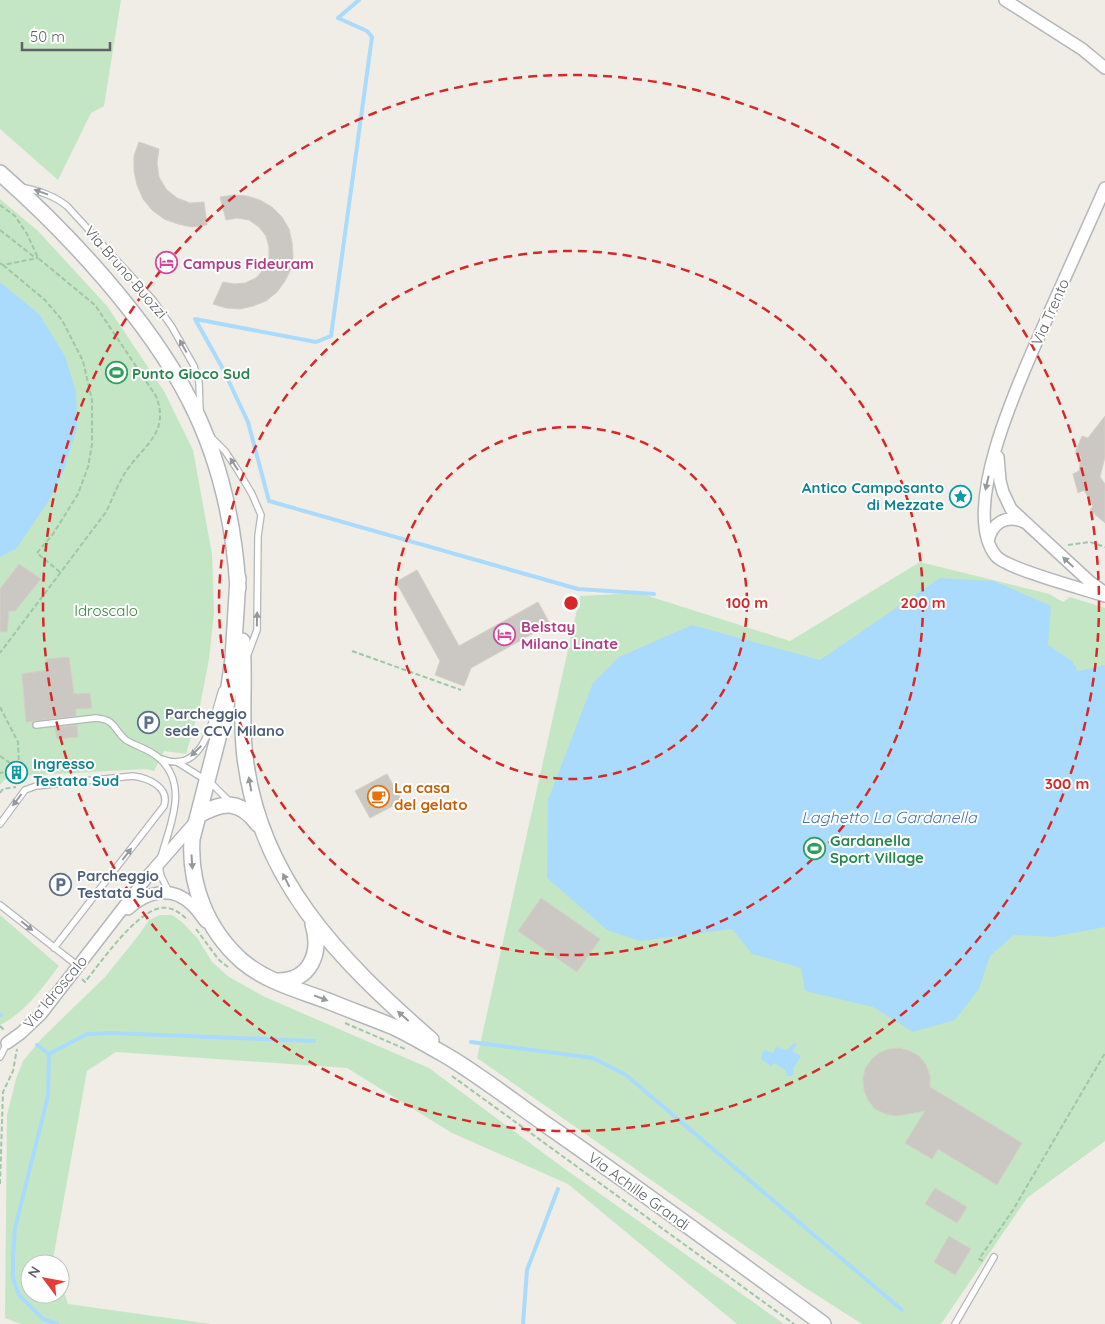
<svg xmlns="http://www.w3.org/2000/svg" width="1105" height="1324" viewBox="0 0 1105 1324" font-family="Quicksand,sans-serif">
  <style>
    .green { fill: #c5e6c4 }
    .water { fill: #aadbfc }
    .lines { fill: none; stroke-linecap: round; stroke-linejoin: round }
    .stream { stroke: #aadbfc; stroke-width: 4 }
    .building { fill: #cbc8c3; stroke: #d4cfc5 }
    .lane-casing { stroke: #b3b6ba; stroke-width: 8 }
    .street-casing { stroke: #b3b6ba; stroke-width: 14 }
    .secondary-casing { stroke: #b2b6ba; stroke-width: 18 }
    .path { stroke: #9dc7a7; stroke-width: 2; stroke-dasharray: 5 2.5; stroke-linecap: butt }
    .lane { stroke: #fff; stroke-width: 5.5 }
    .street { stroke: #fff; stroke-width: 11 }
    .secondary { stroke: #fff; stroke-width: 15 }
    .oneway { fill: #96999c }
    .ring { fill: none; stroke: #d62828; stroke-width: 2.5; stroke-dasharray: 9 6 }
    .labels { text-anchor: middle; dominant-baseline: central; stroke-width: 4; stroke-linejoin: round; paint-order: stroke }
    .hotel-label { font-size: 15px; font-weight: bold; fill: #b23c85; stroke: #fff; text-anchor: start }
    .street-label { font-size: 15px; fill: #5e6266; stroke: #fff }
    .leisure-label { font-size: 15px; font-weight: bold; fill: #27864d; stroke: #fff; text-anchor: start }
    .culture-label { font-size: 15px; font-weight: bold; fill: #0d838f; stroke: #fff; text-anchor: end }
    .park-label { font-size: 15px; fill: #388239; stroke: #fff }
    .service-label { font-size: 15px; font-weight: bold; fill: #4e5e75; stroke: #fff; text-anchor: start }
    .food-label { font-size: 15px; font-weight: bold; fill: #c56008; stroke: #fff; text-anchor: start }
    .water-label { font-size: 16px; font-style: italic; fill: #4377a6; stroke: #fff }
    .centre { fill: #d62828; stroke: #fff; stroke-width: 2.5 }
    .ring-label { font-size: 15px; text-anchor: middle; font-weight: bold; fill: #d62828; stroke: #fff; stroke-width: 4; stroke-linejoin: round; paint-order: stroke }
  </style>
  <rect width="100%" height="100%" fill="#efede6"/>
  <!-- green -->
  <path class="green" d="M 0,0 L 121,0 L 104,106 L 91,113 L 58,180 L 0,129 Z
    M 0,199 L 38,231 L 107,306 L 164,391 L 193,450 L 212,554 L 214,613 L 209,659 L 200,706 L 186,754 L 164,751 L 154,771 L 146,769 L 20,776 L 5,779 L 0,785 Z
    M 920,562 L 1049,594 L 1063,602 L 1070,597 L 1105,608 L 1105,1141 L 1027,1198 L 941,1324 L 862,1324 L 804,1287 L 477,1058 L 580,596 L 639,593 L 790,641 Z
    M 0,915 L 59,966 C 42,988 26,1012 0,1025 Z
    M 160,915 L 172,915 L 182,922 L 198,939 L 212,962 L 229,977 L 265,997 L 429,1068 L 565,1169 L 784,1324 L 737,1324 L 568,1184 L 452,1133 L 347,1068 L 116,1052 L 87,1071 L 53,1259 L 55,1264 L 30,1264 L 30,1294 L 60,1294 L 60,1280 L 68,1304 L 211,1324 L 21,1324 L 5,1318 L 7,1115 L 16,1079 L 23,1061 L 42,1038 L 105,977 L 138,936 L 149,920 Z"/>
  <!-- water -->
  <path class="water" d="M 0,282 L 39,314 L 65,356 L 76,392 L 77,428 L 63,473 L 48,502 L 16,549 L 0,557 Z
    M 940,578 L 994,581 L 1051,606 L 1048,645 L 1072,661 L 1078,671 L 1105,665 L 1105,927 L 1052,937 L 1014,935 L 990,956 L 979,989 L 955,1020 L 913,1032 L 873,1007 L 805,991 L 801,968 L 752,954 L 732,929 L 640,941 L 607,930 L 547,878 L 548,800 L 593,683 L 619,657 L 692,625 L 820,660 Z
    M 794,1043 L 797,1045 L 792,1051 L 801,1056 L 793,1069 L 794,1073 L 792,1076 L 787,1076 L 785,1070 L 774,1063 L 771,1066 L 761,1059 L 762,1053 L 765,1050 L 773,1053 L 776,1047 L 787,1050 Z"/>
  <g class="lines">
    <!-- stream -->
    <path class="stream" d="M 359,0 L 338,18 L 367,31 L 372,37 L 331,336 L 316,342 L 195,319 L 223,369 L 248,422 L 269,501 L 578,589 L 654,594
      M 0,1014 L 1,1015
      M 471,1042 L 593,1058 L 626,1075 L 902,1310
      M 37,1045 L 49,1054
      M 49,1054 L 48,1096 L 15,1228 L 13,1257 L 13,1278 L 19,1295 L 43,1319 L 57,1324
      M 49,1054 L 87,1034 L 112,1033 L 314,1041
      M 523,1324 L 527,1270 L 558,1189"/>
  </g>
  <!-- building -->
  <path class="building" d="M 139,142 L 159,149 L 157,163 L 159,177 L 166,189 L 177,198 L 190,203 L 204,202 L 207,225 L 192,227 L 178,224 L 164,219 L 152,210 L 143,199 L 137,185 L 134,171 L 134,156 Z
    M 234,195 L 247,196 L 260,200 L 272,207 L 282,217 L 289,229 L 292,242 L 293,256 L 291,269 L 285,281 L 277,292 L 266,301 L 253,306 L 240,309 L 226,308 L 213,304 L 223,282 L 234,284 L 245,283 L 256,278 L 264,269 L 269,259 L 269,247 L 266,236 L 259,227 L 249,220 L 237,218 L 226,220 L 220,197 Z
    M 1105,416 L 1105,457 L 1100,477 L 1105,484 L 1105,523 L 1090,510 L 1093,506 L 1084,490 L 1078,493 L 1073,474 L 1079,471 L 1081,456 L 1075,453 L 1082,436 L 1088,438 Z
    M 19,564 L 41,579 L 15,611 L 9,611 L 7,632 L 0,632 L 0,589 Z
    M 417,570 L 459,646 L 538,602 L 550,624 L 471,668 L 464,686 L 435,675 L 440,661 L 396,582 Z
    M 69,657 L 74,694 L 90,693 L 92,708 L 76,709 L 76,716 L 26,722 L 22,674 L 48,670 L 46,659 Z
    M 77,725 L 78,737 L 57,739 L 55,727 Z
    M 387,774 L 402,801 L 370,818 L 355,791 Z
    M 541,898 L 600,939 L 577,972 L 518,931 Z
    M 900,1048 L 910,1051 L 919,1056 L 926,1065 L 930,1076 L 930,1087 L 1022,1143 L 997,1185 L 938,1149 L 932,1159 L 905,1143 L 925,1111 L 897,1116 L 886,1114 L 875,1109 L 868,1100 L 864,1090 L 863,1079 L 865,1069 L 871,1060 L 879,1053 L 889,1049 Z
    M 935,1188 L 967,1207 L 957,1223 L 925,1204 Z
    M 949,1236 L 971,1249 L 955,1275 L 934,1262 Z"/>
  <g class="lines">
    <defs>
      <path id="lane" d="M 21,187 C 39,191 53,195 67,206 L 153,300 L 172,327 L 194,366 L 199,382 L 200,411
        M 212,438 L 225,451 L 237,469 L 252,494 L 261,515 L 258,536 L 257,630 L 248,654
        M 36,725 L 96,718 C 117,720 113,730 126,740 C 137,747 150,749 160,759 C 189,786 170,825 161,857
        M 162,759 C 204,776 213,717 222,690
        M 177,762 L 212,784 L 229,801
        M 0,824 L 25,790 L 36,786 L 133,776 C 148,778 170,787 164,806 L 54,948
        M 159,866 L 161,876 L 169,892
        M 0,905 L 78,966
        M 0,1057 L 7,1043
        M 955,1324 L 994,1257"/>
      <path id="street" d="M 1005,0 L 1082,49 L 1105,68
        M 1105,188 C 1087,229 1069,269 1051,309 C 1029,360 956,507 996,556 C 1007,569 1084,589 1105,596
        M 998,457 L 1000,481 L 1003,492 L 1011,509 L 1090,582 L 1104,592
        M 988,541 C 992,523 1006,514 1024,522
        M 128,909 C 146,892 171,885 191,904 C 197,909 201,916 206,922
        M 7,1043 L 21,1033 L 41,1014 L 147,877 L 197,820"/>
      <path id="secondary" d="M 0,173 C 68,233 147,318 189,399 C 219,457 234,523 238,588
        M 238,578 L 233,659 L 226,707 L 192,839 C 189,885 207,930 242,961 C 267,982 299,990 328,1001 C 350,1010 372,1018 394,1027 C 413,1036 433,1048 452,1059 C 486,1080 518,1105 551,1128 C 643,1192 733,1258 823,1324
        M 242,641 C 245,676 241,712 244,747 C 255,877 340,960 431,1040
        M 199,815 C 224,801 240,800 258,824
        M 277,981 C 310,982 322,953 313,924"/>
    </defs>
    <!-- lane casing -->
    <use href="#lane" class="lane-casing"/>
    <!-- street casing -->
    <use href="#street" class="street-casing"/>
    <!-- secondary casing -->
    <use href="#secondary" class="secondary-casing"/>
    <!-- path -->
    <path class="path" d="M 0,205 L 15,216 L 27,234 L 38,258 L 95,305 L 156,396 C 170,432 145,444 127,470 C 118,483 113,498 106,512 L 0,653
      M 0,230 L 33,256 L 38,258
      M 0,263 L 3,265 L 38,258
      M 3,265 L 45,300 L 62,320 L 83,361 L 92,400 L 92,444 L 88,467 L 78,494 L 53,534 L 37,553 L 61,573
      M 1068,545 L 1090,542 L 1105,547
      M 352,651 L 461,690
      M 0,707 L 18,742 L 19,769 L 0,773
      M 0,756 L 19,769 L 20,784
      M 0,793 L 3,789 L 16,787
      M 196,929 L 219,960 L 228,967
      M 82,979 L 85,982 C 101,962 135,913 160,908 C 172,906 180,913 188,920
      M 345,1023 L 405,1049
      M 0,1026 L 5,1031
      M 452,1076 L 794,1324
      M 0,1184 L 3,1092 L 13,1071 L 17,1049
      M 983,1261 L 979,1259 L 1013,1210 L 1105,1053"/>
    <!-- lane -->
    <use href="#lane" class="lane"/>
    <!-- street -->
    <use href="#street" class="street"/>
    <!-- secondary -->
    <use href="#secondary" class="secondary"/>
  </g>
  <!-- one-way arrows -->
  <defs><path id="oneway-solid" d="M-6-.8H1V-3.2L6.5 0L1 3.2V.8H-6Z" transform="scale(1.25)"/></defs>
  <g class="oneway">
    <use href="#oneway-solid" transform="translate(41 192) rotate(-160)"/>
    <use href="#oneway-solid" transform="translate(183 346) rotate(-119)"/>
    <use href="#oneway-solid" transform="translate(234 464) rotate(-123)"/>
    <use href="#oneway-solid" transform="translate(987 483) rotate(103)"/>
    <use href="#oneway-solid" transform="translate(1068 562) rotate(-137)"/>
    <use href="#oneway-solid" transform="translate(257 619) rotate(-89)"/>
    <use href="#oneway-solid" transform="translate(196 751) rotate(136)"/>
    <use href="#oneway-solid" transform="translate(250 784) rotate(-100)"/>
    <use href="#oneway-solid" transform="translate(17 800) rotate(127)"/>
    <use href="#oneway-solid" transform="translate(127 854) rotate(-52)"/>
    <use href="#oneway-solid" transform="translate(192 862) rotate(86)"/>
    <use href="#oneway-solid" transform="translate(286 880) rotate(-117)"/>
    <use href="#oneway-solid" transform="translate(27 926) rotate(39)"/>
    <use href="#oneway-solid" transform="translate(321 998) rotate(21)"/>
    <use href="#oneway-solid" transform="translate(403 1016) rotate(-139)"/>
  </g>
  <!-- distance rings -->
  <g class="ring">
    <circle cx="571" cy="603" r="176"/>
    <circle cx="571" cy="603" r="352"/>
    <circle cx="571" cy="603" r="528"/>
  </g>
  <!-- icons -->
  <defs>
    <symbol id="hotel-ring" viewBox="-11 -11 22 22"><circle r="9.5" fill="#fff" stroke="#d1479c" stroke-width="1.5"/><path d="M-6-4.5h1.5V1H6V5H4.5V3h-9V5H-6ZM-4 0a1.8 1.8 0 1 1 3.6 0ZM.5 0V-2.5h3Q6-2.5 6 0Z" fill="#d1479c"/></symbol>
    <symbol id="stadium-ring" viewBox="-11 -11 22 22"><circle r="9.5" fill="#fff" stroke="#2e9e5b" stroke-width="1.5"/><path d="M0-5a6.5 5 0 1 0 0 10a6.5 5 0 1 0 0-10ZM-3.5-1.8h7v3.6h-7Z" fill="#2e9e5b"/></symbol>
    <symbol id="sight-ring" viewBox="-11 -11 22 22"><circle r="9.5" fill="#fff" stroke="#0f9aa8" stroke-width="1.5"/><path d="M0-6L1.8-2.2L6-1.7L2.9 1.2L3.7 5.4L0 3.3L-3.7 5.4L-2.9 1.2L-6-1.7L-1.8-2.2Z" fill="#0f9aa8"/></symbol>
    <symbol id="parking-ring" viewBox="-11 -11 22 22"><circle r="9.5" fill="#fff" stroke="#5c6f8a" stroke-width="1.5"/><path d="M-3.5-5.5H1a3.5 3.5 0 0 1 0 7H-1V5.5H-3.5ZM-1-3.4V-.6H.8a1.4 1.4 0 0 0 0-2.8Z" fill="#5c6f8a"/></symbol>
    <symbol id="building-ring" viewBox="-11 -11 22 22"><circle r="9.5" fill="#fff" stroke="#0f9aa8" stroke-width="1.5"/><path d="M-4-6H4V6H1V3H-1V6H-4ZM-2.5-4.3h1.7v1.8h-1.7ZM.8-4.3h1.7v1.8H.8ZM-2.5-1h1.7V.8h-1.7ZM.8-1h1.7V.8H.8Z" fill="#0f9aa8"/></symbol>
    <symbol id="cafe-ring" viewBox="-11 -11 22 22"><circle r="9.5" fill="#fff" stroke="#e8710a" stroke-width="1.5"/><path d="M-5.5-4.5H6V0H3Q3 3.5 0 3.5H-2.5Q-5.5 3.5-5.5 0ZM3-3.2v2h1.7v-2ZM-6 4.5H4V6H-6Z" fill="#e8710a"/></symbol>
  </defs>
  <g fill-rule="evenodd">
    <use href="#hotel-ring" x="154" y="250" width="25" height="25"/>
    <use href="#stadium-ring" x="104" y="360" width="25" height="25"/>
    <use href="#sight-ring" x="948" y="484" width="25" height="25"/>
    <use href="#hotel-ring" x="492" y="622" width="25" height="25"/>
    <use href="#parking-ring" x="136" y="710" width="25" height="25"/>
    <use href="#building-ring" x="4" y="760" width="25" height="25"/>
    <use href="#cafe-ring" x="366" y="784" width="25" height="25"/>
    <use href="#stadium-ring" x="802" y="836" width="25" height="25"/>
    <use href="#parking-ring" x="48" y="872" width="25" height="25"/>
  </g>
  <g class="labels">
    <!-- hotel labels -->
    <g class="hotel-label">
      <text x="183" y="263">Campus Fideuram</text>
      <text x="521" y="626">Belstay<tspan x="521" dy="17">Milano Linate</tspan></text>
    </g>
    <!-- street labels -->
    <g class="street-label">
      <text transform="translate(126 272) rotate(49)">Via Bruno Buozzi</text>
      <text transform="translate(1050 312) rotate(-66)">Via Trento</text>
      <text transform="translate(55 992) rotate(-50)">Via Idroscalo</text>
      <text transform="translate(639 1191) rotate(36)">Via Achille Grandi</text>
    </g>
    <!-- leisure labels -->
    <g class="leisure-label">
      <text x="132" y="373">Punto Gioco Sud</text>
      <text x="830" y="840">Gardanella<tspan x="830" dy="17">Sport Village</tspan></text>
    </g>
    <!-- culture labels -->
    <g class="culture-label">
      <text x="944" y="487">Antico Camposanto<tspan x="944" dy="17">di Mezzate</tspan></text>
      <text x="33" y="763" text-anchor="start">Ingresso<tspan x="33" dy="17">Testata Sud</tspan></text>
    </g>
    <!-- park labels -->
    <g class="park-label">
      <text x="106" y="610">Idroscalo</text>
    </g>
    <!-- service labels -->
    <g class="service-label">
      <text x="165" y="713">Parcheggio<tspan x="165" dy="17">sede CCV Milano</tspan></text>
      <text x="77" y="875">Parcheggio<tspan x="77" dy="17">Testata Sud</tspan></text>
    </g>
    <!-- food labels -->
    <g class="food-label">
      <text x="394" y="787">La casa<tspan x="394" dy="17">del gelato</tspan></text>
    </g>
    <!-- water labels -->
    <g class="water-label">
      <text x="889" y="817">Laghetto La Gardanella</text>
    </g>
  </g>
  <circle cx="571" cy="603" r="8" class="centre"/>
  <g class="ring-label">
    <text x="747" y="608">100 m</text>
    <text x="923" y="608">200 m</text>
    <text x="1067" y="789">300 m</text>
  </g>
  <!-- north arrow -->
  <g transform="translate(45 1279) rotate(302)"><circle r="24" fill="#ffffff" stroke="#bfc0c2"/>
  <path d="M0-4L9 19L0 12L-9 19Z" fill="#e33f38"/>
  <text y="-8" font-size="14" font-weight="bold" text-anchor="middle" fill="#5e6266">N</text>
  </g>
  <!-- scale -->
  <path d="M22 42v8h88v-8" fill="none" stroke="#5e6266" stroke-width="2.5"/>
  <text x="30" y="42" font-size="15" fill="#5e6266" stroke="#ffffff" stroke-width="4" paint-order="stroke">50 m</text>
</svg>
